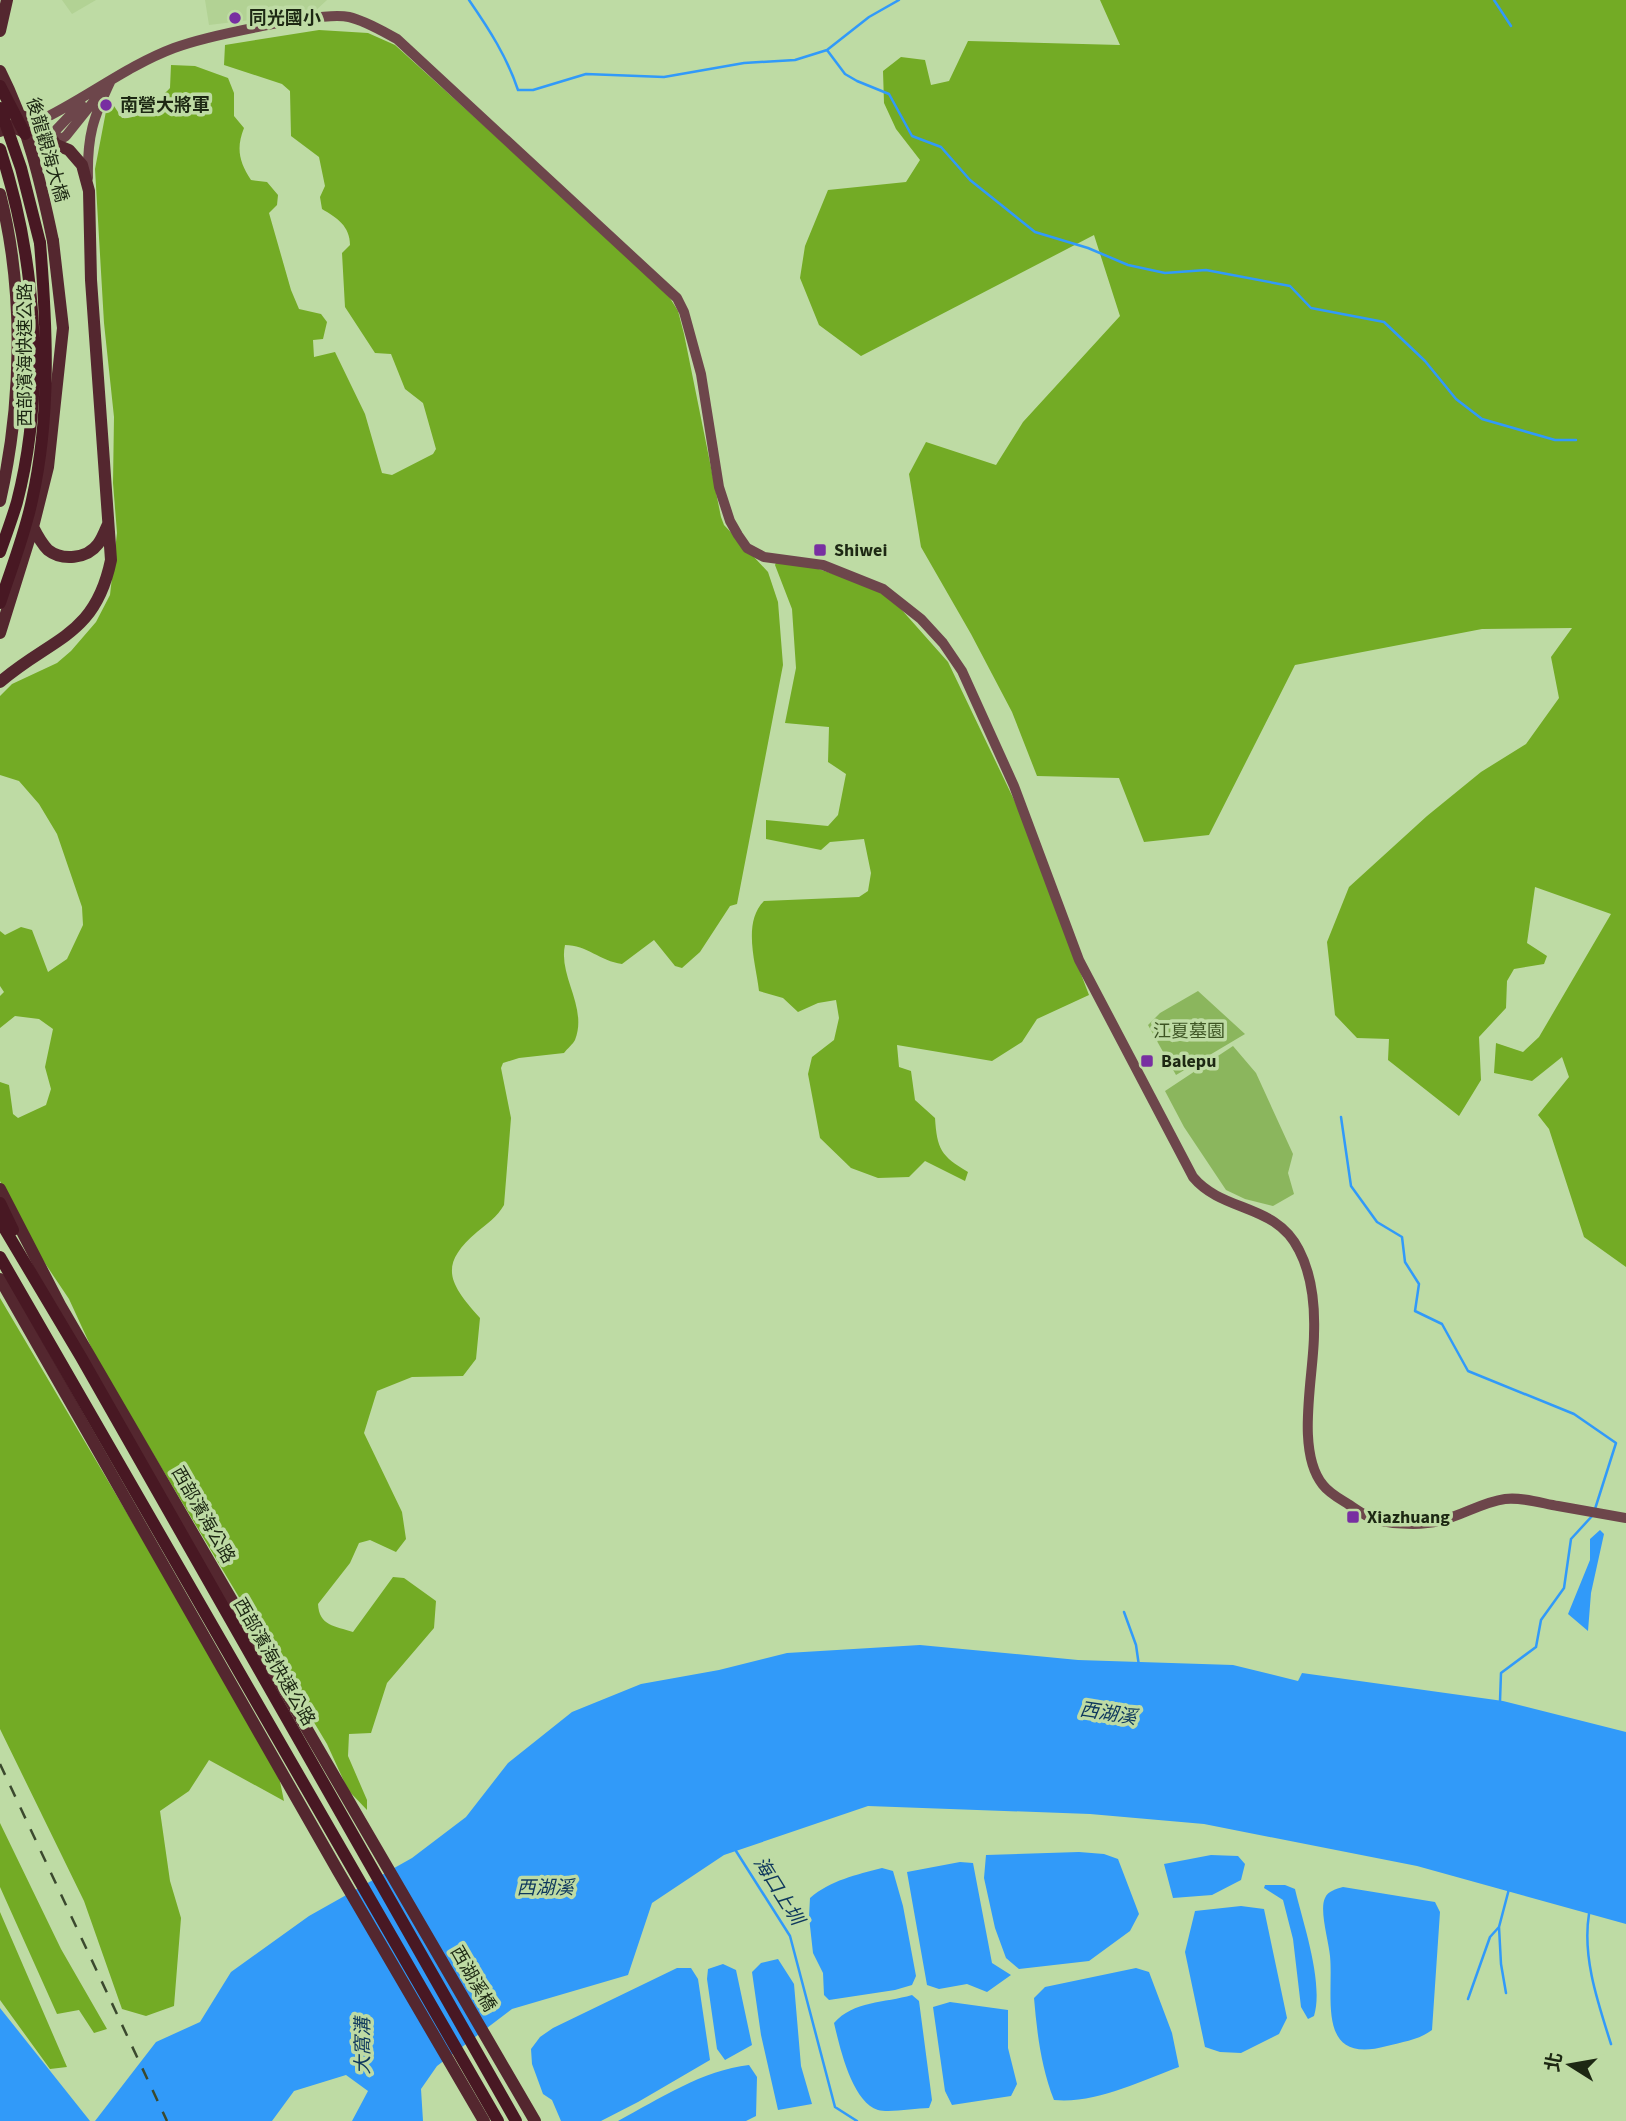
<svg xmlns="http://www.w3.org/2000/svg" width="1626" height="2121" viewBox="0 0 1626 2121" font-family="'Source Sans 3','Noto Sans TC',sans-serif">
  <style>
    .built { fill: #b2d294 }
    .green { fill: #8bb65d }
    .forest { fill: #73ab25 }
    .water { fill: #319af9 }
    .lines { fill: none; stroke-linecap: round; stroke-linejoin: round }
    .stream { stroke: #319af9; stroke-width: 2.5 }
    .secondary { stroke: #6d464b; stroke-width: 10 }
    .primary { stroke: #54272f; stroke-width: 12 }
    .trunk { stroke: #481823; stroke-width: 12 }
    .rail { stroke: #3b492e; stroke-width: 2.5; stroke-dasharray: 12 12; stroke-linecap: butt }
    .primary-bridge { stroke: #54272f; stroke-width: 12 }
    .trunk-bridge { stroke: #481823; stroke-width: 12 }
    .poi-dot { fill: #782fa1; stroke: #bedba4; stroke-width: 2.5 }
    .labels { text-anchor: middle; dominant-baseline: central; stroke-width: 7; stroke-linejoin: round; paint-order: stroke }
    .poi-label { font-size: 18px; font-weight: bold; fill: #1d2813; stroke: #bedba4; text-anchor: start }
    .street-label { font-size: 18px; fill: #1d2813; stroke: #bedba4 }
    .park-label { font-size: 18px; fill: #3d5423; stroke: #bedba4 }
    .water-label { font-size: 19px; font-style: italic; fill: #0e375c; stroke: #bedba4 }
  </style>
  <rect width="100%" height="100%" fill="#bedba4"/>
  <!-- built -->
  <path class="built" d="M 62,0 L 96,0 L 72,14 Z
    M 205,0 L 327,0 L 314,12 L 209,25 Z"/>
  <!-- green -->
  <path class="green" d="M 1198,991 L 1245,1034 L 1176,1075 L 1148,1025 L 1160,1013 Z
    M 1233,1046 L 1256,1073 L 1293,1154 L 1288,1173 L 1294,1194 L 1273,1206 L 1245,1199 L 1226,1190 L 1184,1127 L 1165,1091 Z"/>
  <!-- forest -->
  <path class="forest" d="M 1100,0 L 1626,0 L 1626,1267 L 1584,1237 L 1549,1129 L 1538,1115 L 1569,1077 L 1562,1057 L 1532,1081 L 1494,1073 L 1496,1043 L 1523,1052 L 1539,1037 L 1611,914 L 1535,887 L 1527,943 L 1547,956 L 1544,964 L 1514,969 L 1507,981 L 1506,1008 L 1479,1037 L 1481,1080 L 1459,1116 L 1388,1060 L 1389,1039 L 1357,1038 L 1335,1015 L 1327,942 L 1349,887 L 1427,816 L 1481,772 L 1526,744 L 1559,698 L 1551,657 L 1572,628 L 1482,629 L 1295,665 L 1209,835 L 1144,842 L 1119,778 L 1037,776 L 1012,712 L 971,634 L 921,547 L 909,474 L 926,442 L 996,465 L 1023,422 L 1120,316 L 1094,235 L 861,356 L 819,325 L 800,278 L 805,246 L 828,190 L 906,182 L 920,160 L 896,129 L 884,103 L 883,71 L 901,57 L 925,60 L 931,85 L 949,81 L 968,41 L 1120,45 Z
    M 319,30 L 368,33 L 395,45 L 665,290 L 678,311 L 684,334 L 721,517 L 724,525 L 768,572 L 778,602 L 783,665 L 737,904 L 730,906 L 700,952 L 682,968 L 675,966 L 654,940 L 622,964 C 600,961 587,945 565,945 C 558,976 588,1007 575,1040 C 573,1044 567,1049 564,1053 L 519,1058 L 503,1063 L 501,1068 L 511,1118 L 504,1205 C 497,1217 487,1224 477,1232 C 437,1266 450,1284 480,1318 L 476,1359 L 463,1376 L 412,1377 L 377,1391 L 364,1433 L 402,1512 L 406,1539 L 396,1552 L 370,1540 L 359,1543 L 350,1563 L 318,1604 C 319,1626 335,1626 353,1632 L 393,1577 L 404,1578 L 436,1601 L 434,1628 L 387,1683 L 371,1733 L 349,1734 L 348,1756 L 367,1800 L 367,1810 L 348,1790 L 327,1744 L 98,1362 L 69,1299 L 20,1226 L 0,1181 L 0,1082 L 9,1085 L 13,1114 L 18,1118 L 46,1105 L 51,1089 L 45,1067 L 53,1029 L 39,1019 L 15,1016 L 0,1028 L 0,996 L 4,992 L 0,986 L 0,931 L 5,935 L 21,927 L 32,930 L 48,972 L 67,959 L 83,925 L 82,907 L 57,834 L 39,804 L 19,781 L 0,775 L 0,696 L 12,684 L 57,663 L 71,651 L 96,622 L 110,595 L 117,533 L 113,483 L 114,417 L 104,323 L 95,169 L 107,106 L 112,103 L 122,118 C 141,120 157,101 170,88 L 171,65 L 195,66 L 228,78 L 234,93 L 234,116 L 244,128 C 236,148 239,162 251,180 L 267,182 L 278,195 L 277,205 L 269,213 L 291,290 L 299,309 L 321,314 L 327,322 L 323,339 L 313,340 L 314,357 L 335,352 L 365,414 L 382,473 L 392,475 L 433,454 L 436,449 L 423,403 L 405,389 L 391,354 L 375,353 L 345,307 L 342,253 L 350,245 C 350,226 337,218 322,209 L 320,197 L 325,186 L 319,157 L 291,136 L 290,91 L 282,84 L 224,65 L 225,45 Z
    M 779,556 L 885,591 L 948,662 L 1017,806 L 1089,995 L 1037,1019 L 1022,1042 L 992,1061 L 897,1045 L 899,1067 L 911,1071 L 915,1100 L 935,1118 C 937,1149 941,1156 968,1172 L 965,1181 L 925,1161 L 909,1177 L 878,1178 L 851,1168 L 820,1138 L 808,1074 L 812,1057 L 834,1040 L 839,1018 L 836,1000 L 818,1003 L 798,1012 L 783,998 L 759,991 C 756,963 742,923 764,901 L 859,897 L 868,891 L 871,873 L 864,839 L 830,842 L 821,850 L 766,839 L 766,820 L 828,826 L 838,815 L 846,774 L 828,762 L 829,727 L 785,723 L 796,668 L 792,609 L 775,565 Z
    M 0,1298 L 277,1767 L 284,1801 L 209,1760 L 189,1791 L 160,1811 L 170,1881 L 181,1918 L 174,2006 L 146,2016 L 122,2009 L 84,1901 L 0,1729 Z
    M 0,1823 L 61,1949 L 107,2029 L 94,2033 L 79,2010 L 57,2014 L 0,1887 Z
    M 0,1912 L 67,2067 L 50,2069 L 0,2000 Z"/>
  <!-- water -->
  <path class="water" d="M 1600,1530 L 1604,1534 L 1591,1593 L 1588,1631 L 1568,1614 L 1590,1560 L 1590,1539 Z
    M 920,1645 L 1078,1660 L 1233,1665 L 1298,1681 L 1302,1673 L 1503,1701 L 1626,1732 L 1626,1924 L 1417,1866 L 1204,1824 L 1090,1814 L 868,1806 L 724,1855 L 652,1903 L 628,1975 L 512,2009 L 437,2066 L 421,2089 L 423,2121 L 352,2121 L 368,2091 L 346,2075 L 294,2091 L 272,2121 L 95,2121 L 156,2042 L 200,2022 L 231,1972 L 309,1916 L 412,1858 L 466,1817 L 508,1763 L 572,1712 L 641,1684 L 719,1670 L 787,1653 Z
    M 1079,1852 L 1104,1854 L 1118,1859 L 1139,1914 L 1130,1931 L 1089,1961 L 1019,1969 L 1006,1958 L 995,1928 L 984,1878 L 986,1855 Z
    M 1211,1855 L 1238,1856 L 1245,1864 L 1241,1880 L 1212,1895 L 1173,1898 L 1164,1864 Z
    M 960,1862 L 973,1863 L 992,1963 L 1011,1975 L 987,1992 L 967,1984 L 939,1989 L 927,1985 L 907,1872 Z
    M 882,1868 L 893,1871 L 903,1906 L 916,1976 L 912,1985 L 895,1990 L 829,2000 L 824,1995 L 823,1973 L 813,1953 L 809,1917 L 810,1898 C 831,1880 856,1875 882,1868 Z
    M 1265,1885 L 1285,1885 L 1295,1889 C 1303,1923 1324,1983 1314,2016 L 1308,2019 L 1301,2007 L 1293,1939 L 1283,1900 L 1264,1888 Z
    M 1343,1887 L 1435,1902 L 1440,1912 L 1432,2030 C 1419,2040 1402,2042 1387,2046 C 1315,2066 1334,1997 1330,1956 C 1329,1942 1319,1910 1325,1898 C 1328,1891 1336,1889 1343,1887 Z
    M 1241,1906 L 1264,1909 L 1287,2018 L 1279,2034 L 1241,2053 L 1220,2052 L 1205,2047 L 1185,1952 L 1195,1911 Z
    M 778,1959 L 794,1984 L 801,2066 L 812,2104 L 778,2110 L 761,2035 L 752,1972 L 761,1963 Z
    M 723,1964 L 736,1970 L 752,2045 L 725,2060 L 717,2049 L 707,1979 L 708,1969 Z
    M 677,1968 L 691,1968 L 698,1979 L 710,2060 L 638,2102 L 601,2121 L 561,2121 L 552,2100 L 543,2094 L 532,2064 L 531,2049 L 540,2037 L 553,2028 Z
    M 1136,1968 L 1149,1972 L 1172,2033 L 1179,2067 C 1140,2081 1096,2104 1054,2100 C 1041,2067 1037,2033 1034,1998 L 1045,1987 Z
    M 912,1995 L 919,2001 L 932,2100 L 929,2108 C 915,2108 890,2113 878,2110 C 852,2102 840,2048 834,2023 C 853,2001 885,2003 912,1995 Z
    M 950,2002 L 1008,2010 L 1008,2048 L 1017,2084 L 1011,2096 L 952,2105 L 945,2091 L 933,2007 Z
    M 0,2008 L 90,2121 L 0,2121 Z
    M 749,2065 L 757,2077 L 756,2116 L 746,2121 L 618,2121 C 659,2099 703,2070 749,2065 Z"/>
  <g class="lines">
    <!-- stream -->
    <path class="stream" d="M 469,0 C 489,29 507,57 518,90 L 533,90 L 586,74 L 664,77 L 744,63 L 795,60 L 827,50 L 869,17 L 899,0
      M 1494,0 L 1511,26
      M 827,50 L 845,74 L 857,81 L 889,94 L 912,136 L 941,147 L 970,180 L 1035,232 L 1088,248 L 1128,265 L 1165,273 L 1206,270 L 1290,286 L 1311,308 L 1384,322 L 1425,361 L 1456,399 L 1482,419 L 1555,440 L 1576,440
      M 1341,1117 L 1351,1186 L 1377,1222 L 1402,1237 L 1405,1262 L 1419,1284 L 1415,1311 L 1442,1324 L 1468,1371 L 1574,1414 L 1616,1443 L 1595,1509
      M 1124,1612 L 1136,1645 L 1139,1666
      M 1500,1701 L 1501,1673 L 1536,1647 L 1541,1620 L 1564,1588 L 1571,1539 L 1593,1515
      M 736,1851 L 790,1936 L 835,2107 L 857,2121
      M 1589,1914 C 1582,1957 1598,2003 1611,2044
      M 1499,1927 L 1501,1964 L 1506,1993
      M 1468,1999 L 1490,1937 L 1499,1927 L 1509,1889"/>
    <!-- secondary -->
    <path class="secondary" d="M 37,122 C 84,100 126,66 174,48 C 203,37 321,11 349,17 C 366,21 382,31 397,39 L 677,298 L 684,312 L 701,374 L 719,487 L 730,521 L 738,535 L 747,548 L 764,557 L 823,565 L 883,589 L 921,619 L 943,643 L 962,671 L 1014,786 L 1079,960 L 1193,1177 C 1223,1213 1276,1203 1299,1250 C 1312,1275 1315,1306 1314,1334 C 1314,1375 1295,1451 1323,1485 C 1329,1493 1340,1499 1348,1504 C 1357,1510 1366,1517 1376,1520 C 1394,1524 1421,1526 1439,1521 C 1462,1516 1482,1502 1505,1499 C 1522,1497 1541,1503 1558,1506 C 1580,1510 1603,1514 1626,1518
      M 55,143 L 56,130 L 81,104
      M 55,143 L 66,136 L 102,91
      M 88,178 C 87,136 93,118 111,80"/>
    <!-- primary -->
    <path class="primary" d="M 0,31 L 7,0
      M 14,113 L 37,122 L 54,142
      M 0,131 L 10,126 L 69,150 L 82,165 L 89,191 L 91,280 L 111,560 C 95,637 52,637 0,682
      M 0,194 C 25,291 22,404 0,501
      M 33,527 C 37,535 41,543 48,550 C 62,561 87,559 98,544 C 102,539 105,531 108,524
      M 0,633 L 33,527 L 48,467 L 63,328 L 53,241
      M 0,1189 L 60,1305 L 535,2121
      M 0,1279 L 338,1871 L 484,2121"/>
    <!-- trunk -->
    <path class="trunk" d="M 0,149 C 36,258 46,390 17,502 C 12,519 6,535 0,552
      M 0,603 C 11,569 25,534 32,500 C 51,416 47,328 40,243
      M 0,1203 L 13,1230
      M 0,1221 L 81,1357 L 516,2121
      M 0,1257 L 498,2121"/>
    <!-- rail -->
    <path class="rail" d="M 0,1764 L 167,2121"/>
    <!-- primary-bridge -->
    <path class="primary-bridge" d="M 0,71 C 27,124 41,183 53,241"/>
    <!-- trunk-bridge -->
    <path class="trunk-bridge" d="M 0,86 L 25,134
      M 0,108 L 21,168 L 40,243"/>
  </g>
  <!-- markers -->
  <g class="poi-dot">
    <circle cx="235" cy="18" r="7"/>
    <circle cx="106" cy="105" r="7"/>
    <rect x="813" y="543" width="14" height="14" rx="3.5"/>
    <rect x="1140" y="1054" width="14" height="14" rx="3.5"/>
    <rect x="1346" y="1510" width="14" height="14" rx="3.5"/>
  </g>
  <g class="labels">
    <!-- poi labels -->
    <g class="poi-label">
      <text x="249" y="18">同光國小</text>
      <text x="120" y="105">南營大將軍</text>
      <text x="834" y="550">Shiwei</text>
      <text x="1161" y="1061">Balepu</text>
      <text x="1367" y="1517">Xiazhuang</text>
    </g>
    <!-- street labels -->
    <g class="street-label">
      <text transform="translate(47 150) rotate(74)">後龍觀海大橋</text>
      <text transform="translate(25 355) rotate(-90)">西部濱海快速公路</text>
      <text transform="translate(203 1515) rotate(60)">西部濱海公路</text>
      <text transform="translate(274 1662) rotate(60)">西部濱海快速公路</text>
      <text transform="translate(473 1979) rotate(60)">西湖溪橋</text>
    </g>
    <!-- park labels -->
    <g class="park-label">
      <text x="1189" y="1031">江夏墓園</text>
    </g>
    <!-- water labels -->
    <g class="water-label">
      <text transform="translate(1108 1714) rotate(9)">西湖溪</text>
      <text x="545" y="1888">西湖溪</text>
      <text transform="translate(778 1891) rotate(58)">海口上圳</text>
      <text transform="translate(363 2046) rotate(-90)">大窩溝</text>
    </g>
  </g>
  <!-- north arrow -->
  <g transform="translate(1570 2065) rotate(281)" stroke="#bedba4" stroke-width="5" paint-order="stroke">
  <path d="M0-5L12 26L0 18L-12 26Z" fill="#1d2813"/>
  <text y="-10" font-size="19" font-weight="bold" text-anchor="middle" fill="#1d2813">北</text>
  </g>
</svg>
